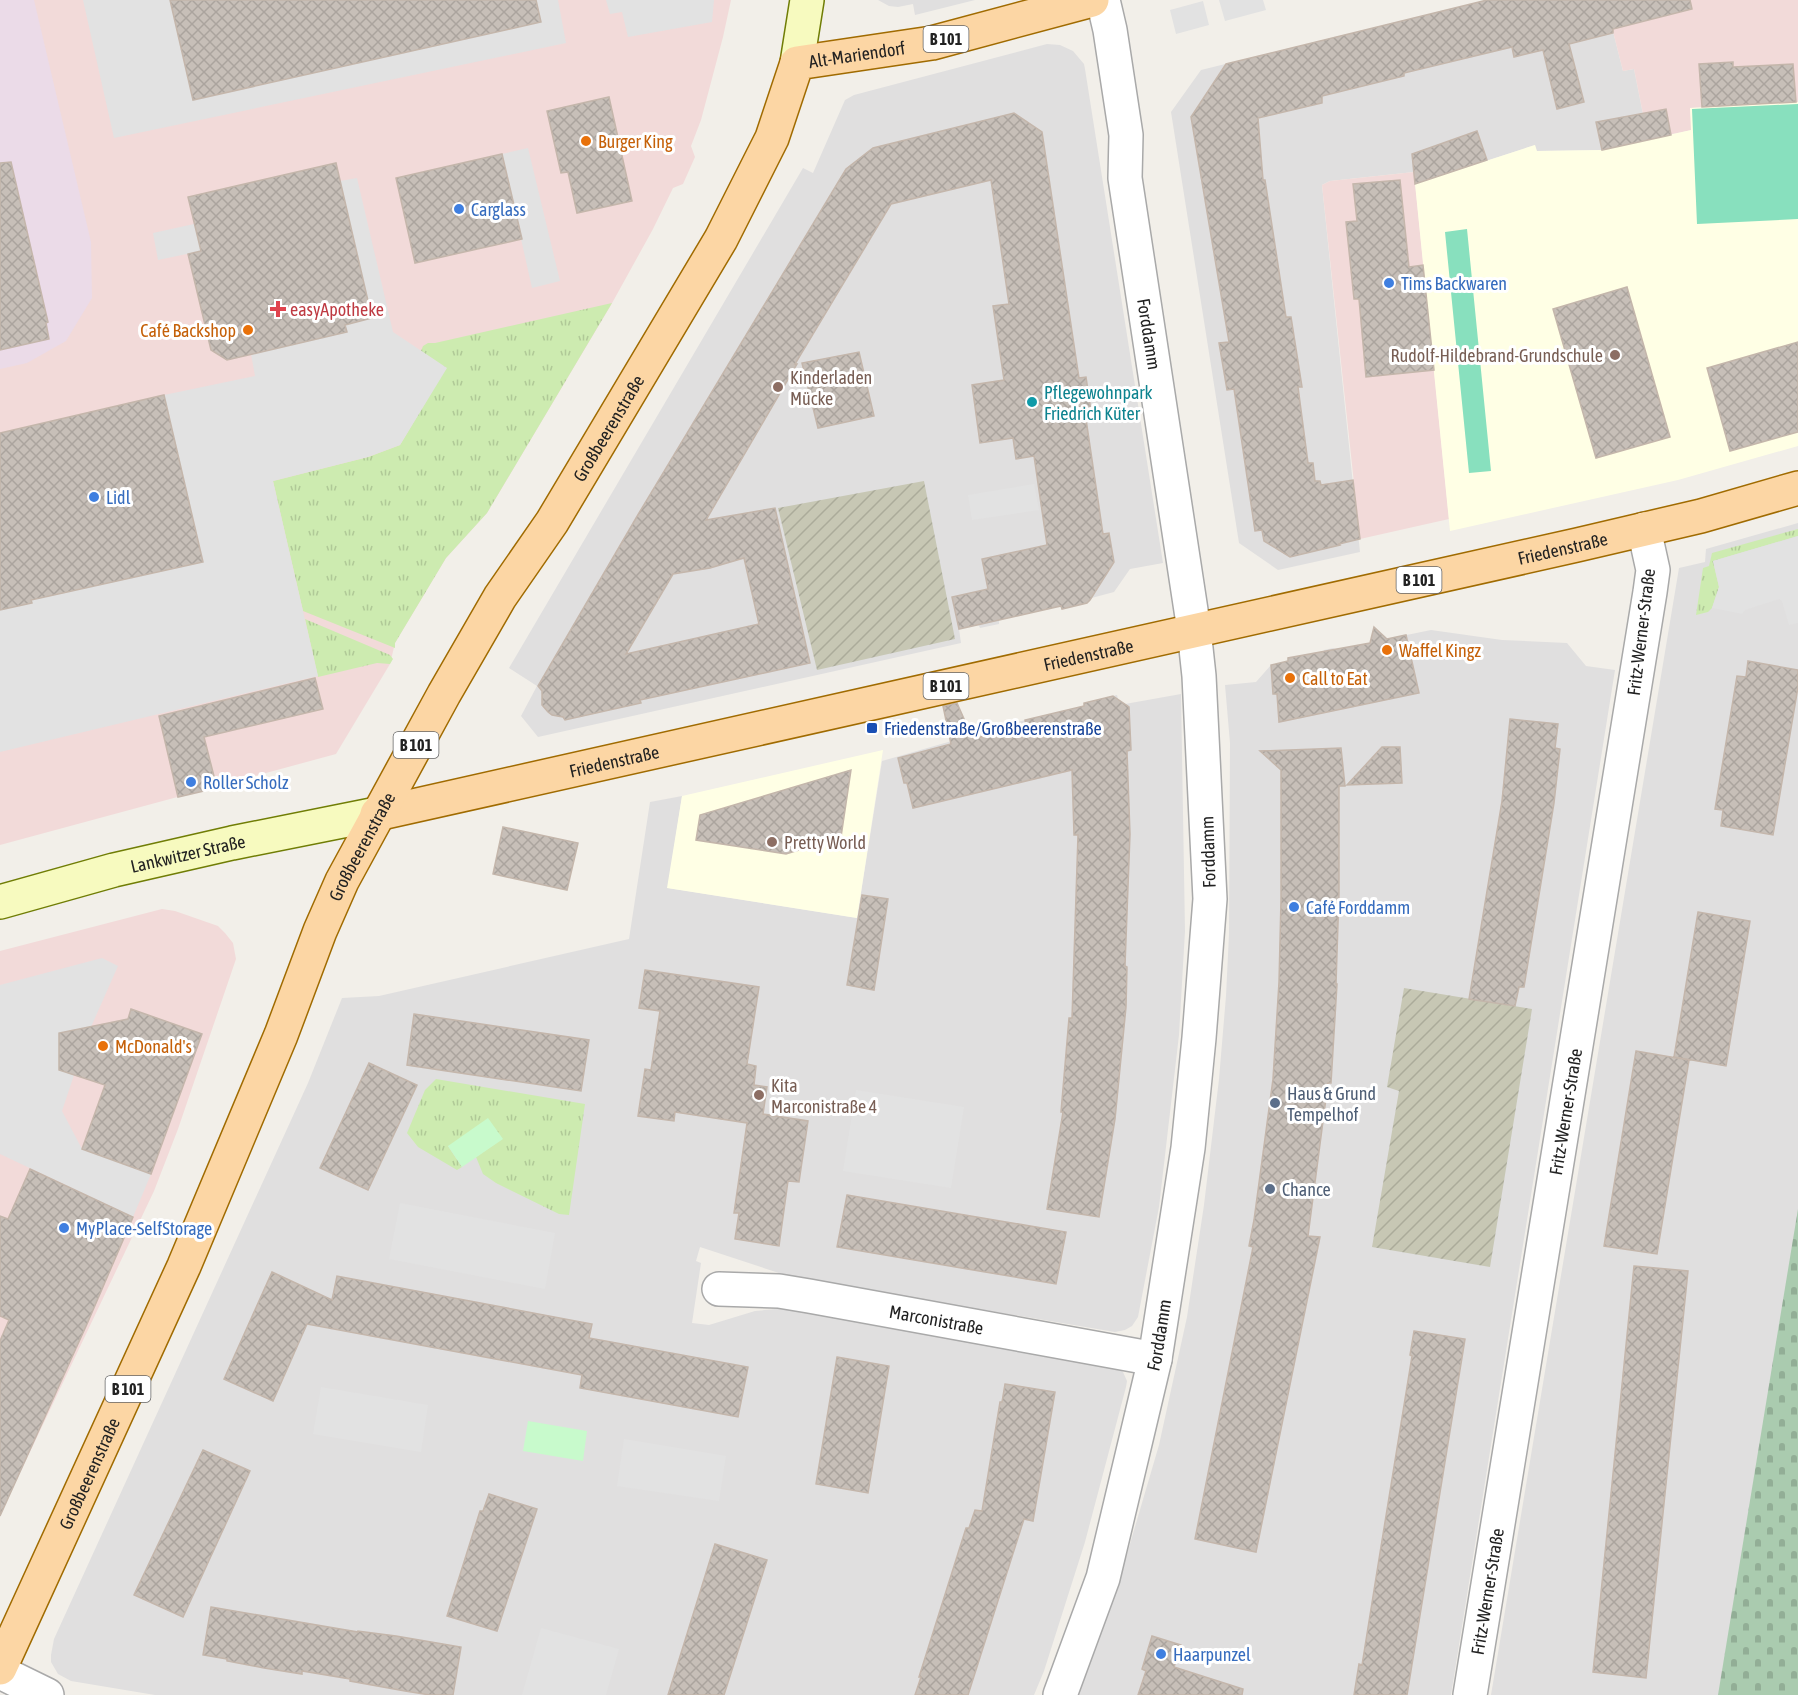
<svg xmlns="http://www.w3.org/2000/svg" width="1798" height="1695" viewBox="0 0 1798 1695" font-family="'Asap Condensed',sans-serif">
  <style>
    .residential { fill: #e0dfdf }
    .commercial { fill: #f2dad9 }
    .industrial { fill: #ebdbe8 }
    .education { fill: #ffffe5 }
    .construction { fill: url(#construction-furrows) }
    .grass { fill: url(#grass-tufts) }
    .cemetery { fill: url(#cemetery-stones) }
    .park { fill: #c8facc }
    .pitch { fill: #88e0be }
    .parking { fill: #e2e2e2 }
    .building { fill: url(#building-cross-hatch); stroke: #c4b6ab; stroke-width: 1.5; fill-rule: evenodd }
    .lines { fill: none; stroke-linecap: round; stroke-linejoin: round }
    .street-casing { stroke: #a9a9a9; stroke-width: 36 }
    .secondary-casing { stroke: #707d05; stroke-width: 36 }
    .primary-casing { stroke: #a06b00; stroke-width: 36 }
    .street { stroke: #fff; stroke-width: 33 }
    .secondary { stroke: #f7fabf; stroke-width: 33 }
    .primary { stroke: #fcd6a4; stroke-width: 33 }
    .food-dot { fill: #e8710a; stroke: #fff; stroke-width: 2 }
    .shop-dot { fill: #3f7fe0; stroke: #fff; stroke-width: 2 }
    .health-dot { fill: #e0444e; stroke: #fff; stroke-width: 2 }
    .education-dot { fill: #8d6e63; stroke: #fff; stroke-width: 2 }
    .culture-dot { fill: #0f9aa8; stroke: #fff; stroke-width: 2 }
    .transit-dot { fill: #1a4fb4; stroke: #fff; stroke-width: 2 }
    .service-dot { fill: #5c6f8a; stroke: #fff; stroke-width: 2 }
    .labels { text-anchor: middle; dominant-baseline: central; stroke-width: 6; stroke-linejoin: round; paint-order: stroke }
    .shield { fill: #fff; stroke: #646464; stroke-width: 1.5 }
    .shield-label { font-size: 16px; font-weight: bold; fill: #222 }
    .street-label { font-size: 18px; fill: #222; stroke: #fff }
    .food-label { font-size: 18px; fill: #c56008; stroke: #fff; text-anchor: start }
    .shop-label { font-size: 18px; fill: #366cbe; stroke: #fff; text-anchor: start }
    .health-label { font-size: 18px; fill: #be3a42; stroke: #fff; text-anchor: start }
    .education-label { font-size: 18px; fill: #785e54; stroke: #fff; text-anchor: start }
    .culture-label { font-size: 18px; fill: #0d838f; stroke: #fff; text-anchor: start }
    .transit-label { font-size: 18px; fill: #164399; stroke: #fff; text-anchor: start }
    .service-label { font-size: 18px; fill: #4e5e75; stroke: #fff; text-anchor: start }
  </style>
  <defs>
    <pattern id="construction-furrows" width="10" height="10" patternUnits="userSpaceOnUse" patternTransform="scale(1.5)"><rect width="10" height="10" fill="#c7c7b4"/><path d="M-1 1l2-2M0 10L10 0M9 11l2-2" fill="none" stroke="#abab9a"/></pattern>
    <pattern id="grass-tufts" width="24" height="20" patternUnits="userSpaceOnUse" patternTransform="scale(1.5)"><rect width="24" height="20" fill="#cdebb0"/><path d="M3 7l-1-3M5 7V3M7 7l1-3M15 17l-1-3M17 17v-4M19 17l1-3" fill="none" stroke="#b0c997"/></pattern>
    <pattern id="cemetery-stones" width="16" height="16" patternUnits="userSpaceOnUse" patternTransform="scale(1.5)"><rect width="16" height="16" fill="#aacbaf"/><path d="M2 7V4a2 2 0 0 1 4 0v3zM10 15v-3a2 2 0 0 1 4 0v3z" fill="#92ae96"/></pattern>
    <pattern id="building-cross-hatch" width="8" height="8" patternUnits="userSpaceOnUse" patternTransform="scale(1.5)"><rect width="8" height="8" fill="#c7bfb8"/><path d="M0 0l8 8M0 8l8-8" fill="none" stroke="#aba49e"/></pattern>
  </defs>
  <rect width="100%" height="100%" fill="#f2efe9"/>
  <!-- residential -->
  <path class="residential" d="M 878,0 L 975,0 L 915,15 L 913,4 L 898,7 L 889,6 Z
    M 1487,0 L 1605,0 L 1623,71 L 1634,69 L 1648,139 L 1602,150 L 1536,151 L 1535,145 L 1415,184 L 1414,172 L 1330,181 L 1322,185 L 1360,552 L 1278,570 L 1239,543 L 1171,112 L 1201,70 Z
    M 1047,44 L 1060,45 L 1073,51 L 1084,64 L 1085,69 L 1163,563 L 1130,569 L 1114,592 L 1084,600 L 1084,604 L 1062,609 L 1061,606 L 999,620 L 999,624 L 980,628 L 978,624 L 959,629 L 961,643 L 538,737 L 521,716 L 537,686 L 509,668 L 803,168 L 813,173 L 845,100 L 854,95 Z
    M 1798,523 L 1798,1695 L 1491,1695 L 1679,568 L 1705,562 L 1706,549 Z
    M 1431,630 L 1502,640 L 1567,643 L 1586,666 L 1615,670 L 1451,1695 L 1078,1695 L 1120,1578 L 1159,1445 L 1187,1317 L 1204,1205 L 1219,1079 L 1226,996 L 1229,934 L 1230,743 L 1225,685 L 1256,682 L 1271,665 L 1288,661 L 1288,658 L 1305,655 L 1306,657 L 1323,653 L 1324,650 L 1333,648 L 1337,650 L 1370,643 L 1385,637 L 1387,639 Z
    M 1181,694 L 1185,931 L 1179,1035 L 1159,1207 L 1138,1317 L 1132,1326 L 1125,1330 L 1115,1332 L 794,1278 L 700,1247 L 696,1261 L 701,1263 L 692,1323 L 709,1325 L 755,1311 L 787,1308 L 1117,1366 L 1123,1372 L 1127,1381 L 1126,1387 L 1085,1542 L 1044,1671 L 1034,1695 L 155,1695 L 71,1681 L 58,1674 L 51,1662 L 51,1655 L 54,1639 L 308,1083 L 342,998 L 379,996 L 629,939 L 650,802 L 682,796 L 668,888 L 857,918 L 882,761 L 1025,720 L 1084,706 L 1084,703 L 1117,695 L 1118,699 L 1125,704 Z"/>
  <!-- commercial -->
  <path class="commercial" d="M 0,0 L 731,0 L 723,37 L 701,120 L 691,146 L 695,157 L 683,184 L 673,188 L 653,229 L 611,305 L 487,513 L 446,558 L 395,643 L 390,664 L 336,754 L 0,845 Z
    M 1605,0 L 1798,0 L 1798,102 L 1690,108 L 1692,130 L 1648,139 L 1634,69 L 1623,71 Z
    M 1414,172 L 1449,519 L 1360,539 L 1322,185 L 1330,181 Z
    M 162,909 L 175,911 L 218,926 L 225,933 L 233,943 L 236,959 L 178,1129 L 154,1191 L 0,1515 L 0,951 Z"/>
  <!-- industrial -->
  <path class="industrial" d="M 0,0 L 34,0 L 91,242 L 92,298 L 66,341 L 27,363 L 0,369 Z"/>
  <!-- education -->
  <path class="education" d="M 1798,102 L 1798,446 L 1678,480 L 1450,531 L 1415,184 L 1535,145 L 1537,151 L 1602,150 L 1691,130 L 1690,108 Z
    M 883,750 L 857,918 L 667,888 L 682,796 Z"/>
  <!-- construction -->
  <path class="construction" d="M 924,481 L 955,639 L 817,670 L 778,508 Z
    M 1404,988 L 1532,1009 L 1490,1267 L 1372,1247 L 1399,1091 L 1387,1087 Z"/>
  <!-- grass -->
  <path class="grass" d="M 612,303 L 487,513 L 446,558 L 395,643 L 395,648 L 303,611 L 273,481 L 368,457 L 400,445 L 446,368 L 421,351 L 423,346 L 428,343 L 435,343 Z
    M 1798,529 L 1798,536 L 1713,561 L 1719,587 L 1712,608 L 1708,612 L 1696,615 L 1703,568 L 1709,566 L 1712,553 Z
    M 305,619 L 390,655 L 393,659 L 390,664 L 377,663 L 318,677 Z
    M 436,1079 L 585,1104 L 569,1215 L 559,1214 L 496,1183 L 483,1174 L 476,1157 L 502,1139 L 448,1146 L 462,1167 L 457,1170 L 418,1147 L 407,1133 L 425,1090 Z"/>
  <!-- cemetery -->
  <path class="cemetery" d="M 1798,1209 L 1798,1695 L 1718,1695 Z"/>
  <!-- park -->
  <path class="park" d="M 488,1118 L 503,1139 L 462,1167 L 448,1146 Z
    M 528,1421 L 587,1431 L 583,1461 L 523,1451 Z"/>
  <!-- pitch -->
  <path class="pitch" d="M 1798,104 L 1798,219 L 1697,224 L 1692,109 Z
    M 1467,229 L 1491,471 L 1469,473 L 1445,232 Z"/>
  <!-- parking -->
  <path class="parking" d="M 83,0 L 170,0 L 193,100 L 540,22 L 536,0 L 558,0 L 566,43 L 114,138 Z
    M 606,0 L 714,0 L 712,22 L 628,37 L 622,12 L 610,14 Z
    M 1219,0 L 1263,0 L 1266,10 L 1225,21 Z
    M 1203,1 L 1209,25 L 1176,34 L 1170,10 Z
    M 528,148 L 560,281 L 532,288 L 502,154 Z
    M 357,178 L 393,332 L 447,368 L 400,445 L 368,457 L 273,481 L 318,676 L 0,752 L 0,610 L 32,603 L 31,600 L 202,562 L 164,395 L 255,376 L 251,354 L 347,332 L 345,325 L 372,318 L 340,181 Z
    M 194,224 L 201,251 L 158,260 L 153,233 Z
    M 1034,484 L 1039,510 L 972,520 L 968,495 Z
    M 1798,536 L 1798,623 L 1789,625 L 1782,601 L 1779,599 L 1745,610 L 1742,614 L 1712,608 L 1719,587 L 1713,561 Z
    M 102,958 L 118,966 L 91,1027 L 59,1034 L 59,1070 L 74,1075 L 62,1111 L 82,1149 L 151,1174 L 133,1217 L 0,1154 L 0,985 Z
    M 856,1090 L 964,1107 L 951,1188 L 843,1171 Z
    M 400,1203 L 555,1233 L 545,1289 L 389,1259 Z
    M 321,1387 L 428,1405 L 421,1452 L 313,1434 Z
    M 624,1439 L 726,1456 L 719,1501 L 617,1486 Z
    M 541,1628 L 619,1649 L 606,1695 L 522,1695 Z"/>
  <!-- building -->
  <path class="building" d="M 170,0 L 536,0 L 541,22 L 193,100 Z
    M 1487,0 L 1690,0 L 1692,9 L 1613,29 L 1613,33 L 1569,44 L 1584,102 L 1557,109 L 1543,50 L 1514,57 L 1512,47 L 1404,73 L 1404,76 L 1322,96 L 1322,103 L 1258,118 L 1263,180 L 1265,180 L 1286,317 L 1291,317 L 1302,387 L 1298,387 L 1308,463 L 1313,463 L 1315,481 L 1320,481 L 1321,485 L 1353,480 L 1360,539 L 1339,544 L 1340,545 L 1290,557 L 1264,541 L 1262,530 L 1255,531 L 1234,389 L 1227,390 L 1219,343 L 1229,342 L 1191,117 L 1226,64 Z
    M 1733,62 L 1733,67 L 1793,64 L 1796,102 L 1702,107 L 1699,64 Z
    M 609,97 L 632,201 L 577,213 L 568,172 L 561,173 L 547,111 Z
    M 1666,109 L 1671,135 L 1602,150 L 1596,122 Z
    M 1014,113 L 1042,132 L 1079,378 L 1086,377 L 1092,418 L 1086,419 L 1103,534 L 1109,533 L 1114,562 L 1090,600 L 1087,603 L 1062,609 L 1061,606 L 959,629 L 952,597 L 988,589 L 982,559 L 1047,545 L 1034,456 L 1016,459 L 1013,438 L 980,443 L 972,385 L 1004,380 L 993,306 L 1009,304 L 991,180 L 891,204 L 795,364 L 797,364 L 706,520 L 775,508 L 810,663 L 640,700 L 641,703 L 565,720 L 563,717 L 552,715 L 548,712 L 542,705 L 542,691 L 538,686 L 639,513 L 846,169 L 873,148 ZM 744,558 L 759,624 L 626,654 L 673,574 L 710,568 Z
    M 1477,131 L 1487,160 L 1415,184 L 1412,154 Z
    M 502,154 L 522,239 L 415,263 L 396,178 Z
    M 11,162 L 48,322 L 46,323 L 49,339 L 0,350 L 0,163 Z
    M 336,163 L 372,318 L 345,325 L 347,332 L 227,360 L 211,350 L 188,254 L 201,251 L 188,197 Z
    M 1400,180 L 1409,267 L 1423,265 L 1434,370 L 1366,377 L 1359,299 L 1354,299 L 1346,222 L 1357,221 L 1353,184 Z
    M 1627,287 L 1670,437 L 1596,458 L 1553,309 Z
    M 1798,342 L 1798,432 L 1730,451 L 1707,368 Z
    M 859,352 L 874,416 L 818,428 L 802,363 Z
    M 164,395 L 203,562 L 31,600 L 32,603 L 0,610 L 0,433 Z
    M 1374,627 L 1387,639 L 1406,635 L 1419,693 L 1279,722 L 1277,694 L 1273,694 L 1271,665 L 1288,661 L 1288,658 L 1370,643 Z
    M 1748,661 L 1798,670 L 1798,687 L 1773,835 L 1721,826 L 1723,810 L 1715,809 L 1737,676 L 1746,677 Z
    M 315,678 L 323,709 L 204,737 L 217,788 L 178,797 L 159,716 Z
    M 1113,696 L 1129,707 L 1131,750 L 1127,751 L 1130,834 L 1125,966 L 1127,967 L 1126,1007 L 1115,1119 L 1099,1217 L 1047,1209 L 1063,1112 L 1061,1112 L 1069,1018 L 1072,1018 L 1078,835 L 1074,835 L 1072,770 L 913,808 L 907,783 L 904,783 L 898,758 L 951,744 L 943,706 L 957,703 L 973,739 L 1026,725 L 1025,720 L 1084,706 L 1084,703 Z
    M 1510,719 L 1558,724 L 1555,748 L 1560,749 L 1554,803 L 1524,987 L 1519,987 L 1515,1006 L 1469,999 L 1502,801 Z
    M 1382,747 L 1400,747 L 1402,783 L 1347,785 Z
    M 1341,748 L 1345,786 L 1339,786 L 1339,893 L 1336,984 L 1337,984 L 1331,1083 L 1328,1083 L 1308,1236 L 1320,1237 L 1256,1552 L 1195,1539 L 1253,1247 L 1249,1246 L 1254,1220 L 1273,1079 L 1279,982 L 1281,900 L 1281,770 L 1260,751 Z
    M 851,770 L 841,837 L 786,854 L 696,840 L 700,815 Z
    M 503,827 L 578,843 L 567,890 L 493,874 Z
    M 862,895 L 888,899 L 874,990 L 847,985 Z
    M 1698,912 L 1750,921 L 1726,1066 L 1674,1057 Z
    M 645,970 L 759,987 L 747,1064 L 756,1066 L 754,1085 L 767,1087 L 763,1114 L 808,1121 L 799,1182 L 788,1181 L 779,1246 L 735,1239 L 739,1213 L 734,1213 L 747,1123 L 675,1112 L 674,1121 L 638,1116 L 645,1069 L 651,1070 L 660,1011 L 639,1008 Z
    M 131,1009 L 202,1034 L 151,1174 L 82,1149 L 105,1085 L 59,1070 L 59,1033 L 128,1019 Z
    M 414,1014 L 589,1040 L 581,1091 L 407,1065 Z
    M 1636,1051 L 1689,1060 L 1657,1254 L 1604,1246 Z
    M 369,1063 L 417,1085 L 368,1190 L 320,1168 Z
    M 30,1169 L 133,1217 L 87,1324 L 0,1516 L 0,1341 L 9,1320 L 0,1316 L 0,1216 L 8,1219 Z
    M 847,1195 L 1066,1232 L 1056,1284 L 837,1247 Z
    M 1634,1266 L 1688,1271 L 1646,1678 L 1593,1672 Z
    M 272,1272 L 332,1300 L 337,1276 L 592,1324 L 589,1338 L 748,1367 L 738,1417 L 580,1388 L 582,1375 L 307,1324 L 273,1401 L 224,1379 Z
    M 1414,1331 L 1465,1339 L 1407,1695 L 1354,1695 L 1359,1664 L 1362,1665 L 1379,1559 L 1412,1356 L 1410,1355 Z
    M 837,1357 L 889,1366 L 868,1493 L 816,1484 Z
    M 1005,1384 L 1055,1392 L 1033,1521 L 1024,1519 L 968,1695 L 915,1695 L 921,1677 L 919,1677 L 966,1528 L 969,1528 L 975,1510 L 982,1511 L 1000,1402 L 1002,1402 Z
    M 203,1450 L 250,1471 L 183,1617 L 134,1595 Z
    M 489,1494 L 537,1509 L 497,1631 L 447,1616 L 475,1527 L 480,1511 L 483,1511 Z
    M 715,1544 L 767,1560 L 724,1695 L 668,1695 Z
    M 211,1607 L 358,1632 L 358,1631 L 396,1636 L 461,1647 L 453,1695 L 430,1695 L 405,1691 L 350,1681 L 350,1679 L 302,1671 L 302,1674 L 264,1668 L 227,1661 L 227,1659 L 203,1655 Z
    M 1152,1636 L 1181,1645 L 1174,1667 L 1243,1689 L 1242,1695 L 1138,1695 L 1146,1671 L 1142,1669 Z"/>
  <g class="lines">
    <defs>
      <g id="street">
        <path id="s1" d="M 719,1289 L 779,1291 L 809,1296 L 1155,1359"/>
        <path d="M 0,1672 L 47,1695"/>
        <path id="s2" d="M 1060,1695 L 1103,1578 L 1155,1359 L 1188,1148 L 1199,1038 L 1210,899 L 1199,676 L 1194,630 L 1125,178 L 1126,135 L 1110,30 L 1103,0"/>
        <path id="s3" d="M 1470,1695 L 1650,592 L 1653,570 L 1644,529"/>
      </g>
      <g id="secondary">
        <path d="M 797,63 L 807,0"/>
        <path id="s4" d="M 0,902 L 114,870 L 232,843 L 377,814"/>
      </g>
      <g id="primary">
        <path id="s5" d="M 377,814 L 1577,545 L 1701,516 L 1798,488"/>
        <path id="s6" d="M 0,1668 L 184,1266 L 281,1035 L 320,931 L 342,881 L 444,694 L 500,597 L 552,522 L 721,239 L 772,138 L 797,63 L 932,43 L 1092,0"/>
      </g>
    </defs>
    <!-- street casing -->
    <use href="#street" class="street-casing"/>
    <!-- secondary casing -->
    <use href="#secondary" class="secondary-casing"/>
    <!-- primary casing -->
    <use href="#primary" class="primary-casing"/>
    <!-- street -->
    <use href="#street" class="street"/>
    <!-- secondary -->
    <use href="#secondary" class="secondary"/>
    <!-- primary -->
    <use href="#primary" class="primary"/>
  </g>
  <!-- markers -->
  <g class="food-dot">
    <circle cx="586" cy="141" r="6"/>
    <circle cx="248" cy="330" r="6"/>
    <circle cx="1387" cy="650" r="6"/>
    <circle cx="1290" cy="678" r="6"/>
    <circle cx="103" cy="1046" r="6"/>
  </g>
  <g class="shop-dot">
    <circle cx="459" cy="209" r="6"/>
    <circle cx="1389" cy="283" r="6"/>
    <circle cx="94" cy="497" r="6"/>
    <circle cx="191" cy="782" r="6"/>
    <circle cx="1294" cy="907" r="6"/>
    <circle cx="64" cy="1228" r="6"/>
    <circle cx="1161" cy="1654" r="6"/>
  </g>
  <path class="health-dot" d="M275 300h6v6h6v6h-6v6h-6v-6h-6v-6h6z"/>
  <g class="education-dot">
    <circle cx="1615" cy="355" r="6"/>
    <circle cx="778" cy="387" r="6"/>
    <circle cx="772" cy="842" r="6"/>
    <circle cx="759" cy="1095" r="6"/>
  </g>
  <circle class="culture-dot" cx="1032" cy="402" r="6"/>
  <rect class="transit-dot" x="866" y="722" width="12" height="12" rx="3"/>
  <g class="service-dot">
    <circle cx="1275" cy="1103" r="6"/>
    <circle cx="1270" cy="1189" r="6"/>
  </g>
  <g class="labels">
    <!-- shield labels -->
    <g class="shield">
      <rect x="923.5" y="26" width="45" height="26" rx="4.5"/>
      <rect x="1396.5" y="567" width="45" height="26" rx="4.5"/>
      <rect x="923.5" y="673" width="45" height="26" rx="4.5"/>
      <rect x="393.5" y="732" width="45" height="26" rx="4.5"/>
      <rect x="105.5" y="1376" width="45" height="26" rx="4.5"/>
    </g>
    <g class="shield-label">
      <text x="946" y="39">B 101</text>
      <text x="1419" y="580">B 101</text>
      <text x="946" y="686">B 101</text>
      <text x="416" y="745">B 101</text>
      <text x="128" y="1389">B 101</text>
    </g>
    <!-- street labels -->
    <g class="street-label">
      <text stroke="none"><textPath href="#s6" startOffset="1857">Alt-Mariendorf</textPath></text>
      <text transform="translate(1149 334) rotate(81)">Forddamm</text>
      <text stroke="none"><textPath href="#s6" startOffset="1384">Großbeerenstraße</textPath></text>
      <text stroke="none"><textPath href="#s5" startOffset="1215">Friedenstraße</textPath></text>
      <text transform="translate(1641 632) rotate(-83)">Fritz-Werner-Straße</text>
      <text stroke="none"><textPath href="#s5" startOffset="729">Friedenstraße</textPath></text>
      <text stroke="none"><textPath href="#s5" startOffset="243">Friedenstraße</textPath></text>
      <text stroke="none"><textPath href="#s6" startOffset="898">Großbeerenstraße</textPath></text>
      <text transform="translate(1208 852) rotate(-92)">Forddamm</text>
      <text stroke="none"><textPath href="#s4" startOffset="194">Lankwitzer Straße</textPath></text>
      <text stroke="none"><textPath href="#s3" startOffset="591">Fritz-Werner-Straße</textPath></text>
      <text stroke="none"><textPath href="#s1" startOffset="220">Marconistraße</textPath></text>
      <text stroke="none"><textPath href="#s2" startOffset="374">Forddamm</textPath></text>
      <text stroke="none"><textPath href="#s6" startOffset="214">Großbeerenstraße</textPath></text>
      <text stroke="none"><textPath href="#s3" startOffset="105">Fritz-Werner-Straße</textPath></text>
    </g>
    <!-- food labels -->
    <g class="food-label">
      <text x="598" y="141">Burger King</text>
      <text x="236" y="330" text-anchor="end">Café Backshop</text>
      <text x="1399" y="650">Waffel Kingz</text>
      <text x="1302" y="678">Call to Eat</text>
      <text x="115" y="1046">McDonald's</text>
    </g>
    <!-- shop labels -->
    <g class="shop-label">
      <text x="471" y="209">Carglass</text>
      <text x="1401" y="283">Tims Backwaren</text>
      <text x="106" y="497">Lidl</text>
      <text x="203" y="782">Roller Scholz</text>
      <text x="1306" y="907">Café Forddamm</text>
      <text x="76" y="1228">MyPlace-SelfStorage</text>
      <text x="1173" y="1654">Haarpunzel</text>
    </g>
    <!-- health labels -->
    <g class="health-label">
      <text x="290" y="309">easyApotheke</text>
    </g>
    <!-- education labels -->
    <g class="education-label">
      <text x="1603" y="355" text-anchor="end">Rudolf-Hildebrand-Grundschule</text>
      <text x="790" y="377">Kinderladen<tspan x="790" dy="21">Mücke</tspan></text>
      <text x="784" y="842">Pretty World</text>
      <text x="771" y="1085">Kita<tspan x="771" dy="21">Marconistraße 4</tspan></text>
    </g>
    <!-- culture labels -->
    <g class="culture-label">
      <text x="1044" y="392">Pflegewohnpark<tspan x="1044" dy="21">Friedrich Küter</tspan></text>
    </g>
    <!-- transit labels -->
    <g class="transit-label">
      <text x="884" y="728">Friedenstraße/Großbeerenstraße</text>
    </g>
    <!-- service labels -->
    <g class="service-label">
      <text x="1287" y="1093">Haus &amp; Grund<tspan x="1287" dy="21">Tempelhof</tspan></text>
      <text x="1282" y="1189">Chance</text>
    </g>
  </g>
</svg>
